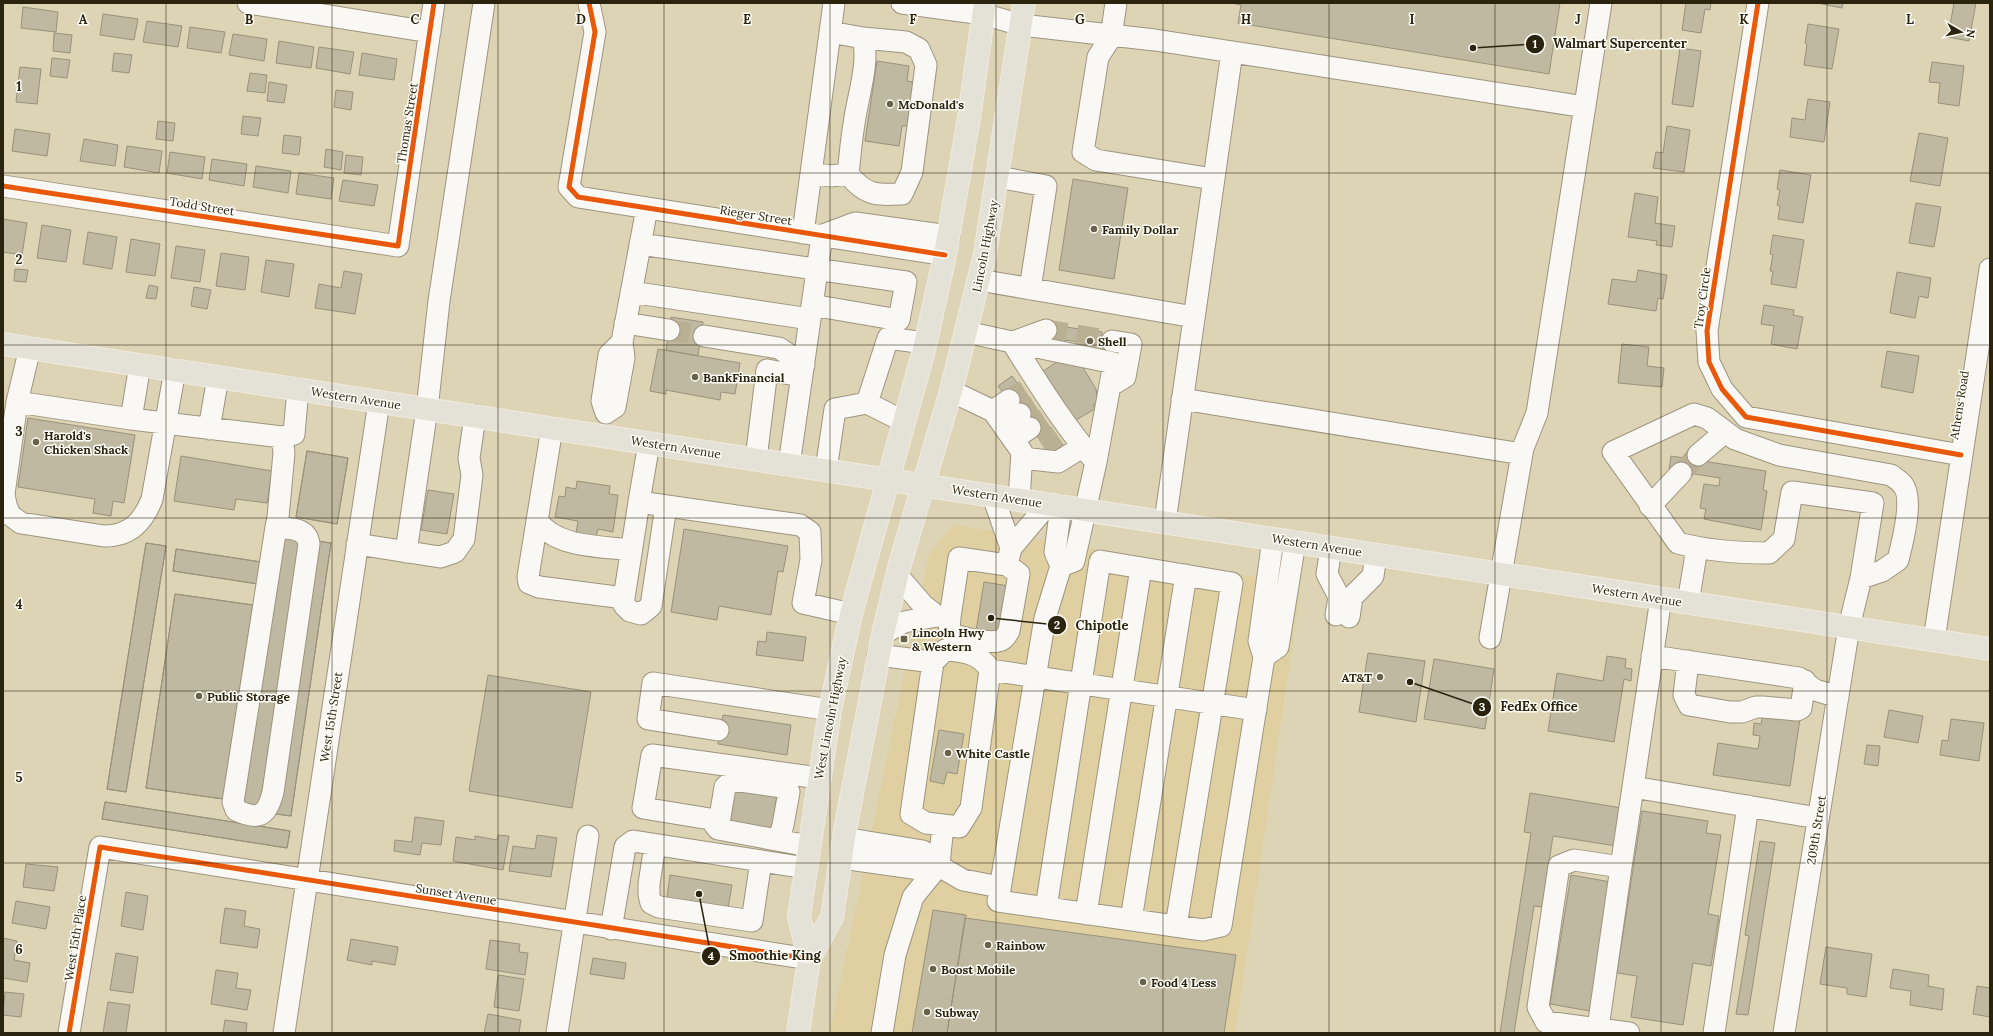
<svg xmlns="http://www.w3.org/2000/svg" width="1993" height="1036" viewBox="0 0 1993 1036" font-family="Lora,serif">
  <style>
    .built { fill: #e0d0a1 }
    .building { fill: #c0b9a1; stroke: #99927b }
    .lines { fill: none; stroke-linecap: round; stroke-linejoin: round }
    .minor-tunnel { stroke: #b9b094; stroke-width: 21; stroke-dasharray: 21 10; stroke-linecap: butt }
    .minor-casing { stroke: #9d957f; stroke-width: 23 }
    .major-casing { stroke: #f0ebde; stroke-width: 24 }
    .minor { stroke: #faf8f4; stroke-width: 21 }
    .major { stroke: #e4e1d7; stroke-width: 22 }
    .cycleway-casing { stroke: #fefdf7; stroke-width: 8 }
    .cycleway { stroke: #e8590c; stroke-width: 5 }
    .grid { fill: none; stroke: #2a230e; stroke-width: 1; stroke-opacity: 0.55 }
    .poi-dot { fill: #696148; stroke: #fefdf7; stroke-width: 1.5 }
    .labels { text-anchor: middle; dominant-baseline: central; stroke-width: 3; stroke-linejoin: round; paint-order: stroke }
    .poi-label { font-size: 12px; font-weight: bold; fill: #2a230e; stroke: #fefdf7; text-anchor: start }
    .street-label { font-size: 12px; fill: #2a230e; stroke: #fefdf7 }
    .grid-label { font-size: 13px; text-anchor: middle; font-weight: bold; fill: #2a230e; stroke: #fefdf7; stroke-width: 3; stroke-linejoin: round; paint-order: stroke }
    .leader { fill: none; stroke: #2a230e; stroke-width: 1.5 }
    .callout-dot { fill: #2a230e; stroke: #fefdf7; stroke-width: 1.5 }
    .mark-label { font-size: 12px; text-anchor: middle; font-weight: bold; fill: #fff }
    .callout-label { font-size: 13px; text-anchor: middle; font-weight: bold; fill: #2a230e; stroke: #fefdf7; stroke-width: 3; stroke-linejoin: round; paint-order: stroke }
  </style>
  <rect width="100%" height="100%" fill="#ddd3b5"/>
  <!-- built -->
  <path class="built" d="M 953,524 L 1301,585 L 1235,1033 L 830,1033 L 929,555 Z"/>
  <!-- building -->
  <path class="building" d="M 1231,3 L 1560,3 L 1549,74 L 1238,23 L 1241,5 Z
    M 1686,3 L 1711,3 L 1710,10 L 1705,9 L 1701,33 L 1682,30 Z
    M 1817,3 L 1843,3 L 1842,8 Z
    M 1954,3 L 1976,3 L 1969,41 L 1948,37 Z
    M 23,7 L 58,12 L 56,32 L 21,28 Z
    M 103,14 L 138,19 L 134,40 L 100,35 Z
    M 147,21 L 182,26 L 178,47 L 143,42 Z
    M 1808,24 L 1839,29 L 1832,69 L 1804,65 L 1807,44 L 1805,43 Z
    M 190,27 L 225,32 L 221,53 L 187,48 Z
    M 54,33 L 72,35 L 70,53 L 53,51 Z
    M 233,34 L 267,39 L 264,61 L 229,55 Z
    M 279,41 L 314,47 L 311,68 L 276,63 Z
    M 319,47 L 354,52 L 350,74 L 316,68 Z
    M 1680,48 L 1701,51 L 1693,107 L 1672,104 Z
    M 114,53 L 132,55 L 129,73 L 112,71 Z
    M 362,53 L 397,59 L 394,80 L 359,75 Z
    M 52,58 L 70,60 L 67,78 L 50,76 Z
    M 877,61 L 909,66 L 907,81 L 913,82 L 907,126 L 902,126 L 899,146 L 865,141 Z
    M 1932,62 L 1964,66 L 1959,106 L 1938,103 L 1940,83 L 1929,82 Z
    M 20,67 L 41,69 L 37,104 L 16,102 Z
    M 250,73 L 267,75 L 265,93 L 247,91 Z
    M 269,82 L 287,85 L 284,103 L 267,101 Z
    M 336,90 L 353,92 L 351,110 L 334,107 Z
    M 1808,99 L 1830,102 L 1824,142 L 1790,137 L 1792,118 L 1805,120 Z
    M 243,116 L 261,118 L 258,136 L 241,134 Z
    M 158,121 L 175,123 L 173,141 L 156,139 Z
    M 1667,126 L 1690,130 L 1684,172 L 1653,168 L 1656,152 L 1663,153 Z
    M 15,129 L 50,134 L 47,156 L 12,151 Z
    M 1919,133 L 1948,138 L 1940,186 L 1910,181 Z
    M 284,135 L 301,137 L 299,155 L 282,153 Z
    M 84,139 L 118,145 L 115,166 L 80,161 Z
    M 127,146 L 162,151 L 159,173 L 124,167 Z
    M 326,149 L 343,152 L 341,170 L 324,167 Z
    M 170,152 L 205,157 L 202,179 L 167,173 Z
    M 346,155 L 363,157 L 361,175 L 344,173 Z
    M 212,159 L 247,164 L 244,186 L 209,180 Z
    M 256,166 L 291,171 L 288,193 L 253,187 Z
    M 1780,170 L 1811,175 L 1803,223 L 1778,219 L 1780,206 L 1777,205 L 1780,190 L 1777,189 Z
    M 299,173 L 334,178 L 331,199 L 296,194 Z
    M 1073,179 L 1128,188 L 1114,279 L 1059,270 Z
    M 343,180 L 378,185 L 374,206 L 339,201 Z
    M 1635,193 L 1658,197 L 1655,223 L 1675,226 L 1672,247 L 1656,245 L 1657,241 L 1628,237 Z
    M 1916,203 L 1941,207 L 1934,247 L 1909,243 Z
    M 3,219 L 27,223 L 22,255 L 3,252 Z
    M 42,225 L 71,230 L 66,262 L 37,258 Z
    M 88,232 L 117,237 L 112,269 L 83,264 Z
    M 1773,235 L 1804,240 L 1796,288 L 1771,284 L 1773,271 L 1770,271 L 1773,255 L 1770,254 Z
    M 131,239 L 160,244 L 155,276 L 126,272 Z
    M 176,246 L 205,250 L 200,282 L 171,278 Z
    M 221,253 L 249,257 L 245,290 L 216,286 Z
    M 266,260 L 294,264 L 289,297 L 261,292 Z
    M 15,269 L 28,270 L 26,282 L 14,281 Z
    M 1638,270 L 1667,275 L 1663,299 L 1658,298 L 1656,311 L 1608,304 L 1612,279 L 1636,282 Z
    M 344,271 L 362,274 L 355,314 L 315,308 L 319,284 L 341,288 Z
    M 1897,272 L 1931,278 L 1928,298 L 1919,296 L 1915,318 L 1890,313 Z
    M 149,285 L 158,287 L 156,299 L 146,298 Z
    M 194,287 L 211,290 L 207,309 L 191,306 Z
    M 1764,305 L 1794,310 L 1793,315 L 1803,317 L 1797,349 L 1771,344 L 1774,326 L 1761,324 Z
    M 671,317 L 703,322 L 698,356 L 666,350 Z
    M 1058,326 L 1102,332 L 1101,336 L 1114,338 L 1106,346 L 1104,354 L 1080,347 L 1080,342 L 1055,339 L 1056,335 L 1046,334 L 1048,327 L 1058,329 Z
    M 1622,344 L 1649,347 L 1647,366 L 1664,368 L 1662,387 L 1618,383 Z
    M 658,349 L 740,363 L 735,394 L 721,392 L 720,400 L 666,390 L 666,394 L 650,391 Z
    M 1887,351 L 1919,356 L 1913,393 L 1881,387 Z
    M 1061,359 L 1082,366 L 1096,389 L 1098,403 L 1093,405 L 1095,409 L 1076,420 L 1042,372 Z
    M 1012,376 L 1063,445 L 1051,454 L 998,386 Z
    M 28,418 L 135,435 L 124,503 L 113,501 L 111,516 L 93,513 L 95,499 L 18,487 Z
    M 307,451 L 348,458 L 337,524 L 296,517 Z
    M 307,451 L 348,458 L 337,524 L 296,517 Z
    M 181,456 L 272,471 L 267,503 L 236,499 L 234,510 L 174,501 Z
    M 1671,456 L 1766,471 L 1763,490 L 1767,491 L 1761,530 L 1704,519 L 1706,509 L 1700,508 L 1704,484 L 1719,486 L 1720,478 L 1669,470 Z
    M 577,481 L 610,486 L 609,494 L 618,495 L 613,532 L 598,529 L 596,537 L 576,534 L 578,521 L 555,517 L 559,496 L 565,497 L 566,487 L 576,489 Z
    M 428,490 L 454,494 L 447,534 L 421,530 Z
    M 684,529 L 788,546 L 783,572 L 778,571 L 771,615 L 719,606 L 717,620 L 671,612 Z
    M 281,536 L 300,539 L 260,806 L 241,803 Z
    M 281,536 L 300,539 L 260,806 L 241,803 Z
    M 317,541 L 331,543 L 291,816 L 276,814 Z
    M 317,541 L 331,543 L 291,816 L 276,814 Z
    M 146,543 L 166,546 L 126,792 L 107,789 Z
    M 146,543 L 166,546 L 126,792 L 107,789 Z
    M 176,549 L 261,562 L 258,584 L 173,571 Z
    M 176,549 L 261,562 L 258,584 L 173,571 Z
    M 984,582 L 1009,586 L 1001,635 L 976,631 Z
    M 175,594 L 253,605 L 223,799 L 146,788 Z
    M 175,594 L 253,605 L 223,799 L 146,788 Z
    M 767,632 L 806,637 L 803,661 L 756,655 L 758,641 L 766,642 Z
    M 1368,653 L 1425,661 L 1416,722 L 1359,712 Z
    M 1607,656 L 1626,659 L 1625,668 L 1632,669 L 1631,681 L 1624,679 L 1614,742 L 1548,731 L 1557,673 L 1603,681 Z
    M 1434,659 L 1494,669 L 1485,729 L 1424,719 Z
    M 488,675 L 591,692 L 572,808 L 469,791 Z
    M 1889,710 L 1923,716 L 1918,743 L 1884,737 Z
    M 1763,714 L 1800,719 L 1790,786 L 1713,775 L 1718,743 L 1758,749 L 1760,736 L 1753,735 L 1754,723 L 1761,724 Z
    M 723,715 L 791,725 L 787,755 L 718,744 Z
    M 1951,719 L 1984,723 L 1979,761 L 1940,755 L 1942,740 L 1948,741 Z
    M 939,730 L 964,734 L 957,774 L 947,772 L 944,784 L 930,781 Z
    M 1867,745 L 1880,746 L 1878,766 L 1864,764 Z
    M 735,788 L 777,794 L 772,830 L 730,824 Z
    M 1530,793 L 1622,808 L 1616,846 L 1553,836 L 1542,907 L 1534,906 L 1514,1033 L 1500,1033 L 1531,833 L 1524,832 Z
    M 105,802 L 290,831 L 287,848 L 102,819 Z
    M 105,802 L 290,831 L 287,848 L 102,819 Z
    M 1642,811 L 1708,821 L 1706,833 L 1721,835 L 1708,914 L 1719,916 L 1711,966 L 1693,963 L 1683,1025 L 1631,1017 L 1637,976 L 1617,973 Z
    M 415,817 L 444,821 L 441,845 L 422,843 L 420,855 L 394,851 L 395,840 L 412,842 Z
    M 498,835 L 509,836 L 503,870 L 453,861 L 456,837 L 475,840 L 475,836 L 497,840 Z
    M 537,835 L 557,838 L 551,877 L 509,871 L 513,846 L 535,849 Z
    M 1760,841 L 1775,843 L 1748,1015 L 1736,1014 L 1749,936 L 1745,935 Z
    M 26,864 L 58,867 L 54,891 L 23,887 Z
    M 670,875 L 732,885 L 728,908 L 666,904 Z
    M 1571,875 L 1611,882 L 1590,1011 L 1550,1004 Z
    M 126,892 L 148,896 L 143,930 L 121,926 Z
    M 16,901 L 50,907 L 46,929 L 12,923 Z
    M 225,908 L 246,911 L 244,926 L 260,929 L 257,948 L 220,943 Z
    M 933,910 L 966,915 L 947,1033 L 912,1033 Z
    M 965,918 L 1236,955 L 1224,1033 L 947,1033 Z
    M 3,938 L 17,941 L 14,960 L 30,963 L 27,982 L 3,978 Z
    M 351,939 L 398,947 L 395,965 L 372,961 L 372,965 L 347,960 Z
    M 490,940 L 520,944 L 519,952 L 528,953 L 525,975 L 486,969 Z
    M 1826,947 L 1872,954 L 1866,997 L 1847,994 L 1847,988 L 1820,984 Z
    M 116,953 L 138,957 L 133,993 L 110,990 Z
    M 593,958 L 626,963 L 624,979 L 590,974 Z
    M 1893,969 L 1929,975 L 1928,986 L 1944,989 L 1942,1010 L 1910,1005 L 1911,991 L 1890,988 Z
    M 216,970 L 238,973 L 236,988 L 251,990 L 247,1010 L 211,1004 Z
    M 498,975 L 524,979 L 519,1011 L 494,1007 Z
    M 1977,986 L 1990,988 L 1990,1017 L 1973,1014 Z
    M 5,992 L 24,994 L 21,1017 L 3,1015 Z
    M 108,1002 L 130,1005 L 126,1033 L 103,1033 Z
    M 488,1014 L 521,1020 L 519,1033 L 484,1033 Z
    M 225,1020 L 247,1023 L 246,1033 L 223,1033 Z"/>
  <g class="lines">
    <!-- minor-tunnel -->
    <path class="minor-tunnel" d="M 669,330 L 704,336
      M 1046,330 L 1112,341
      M 1009,400 L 1025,390
      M 1020,414 L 1035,405
      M 1030,428 L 1045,419
      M 1042,445 L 1057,435
      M 1681,473 L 1698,455"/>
    <defs>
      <path id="minor" d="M 248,3 L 430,32
        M 589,3 L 595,32 L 569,187 L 578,197 L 945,255
        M 902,3 L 983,14 L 1021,25 L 1155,40 L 1585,107
        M 1116,3 L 1111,37 L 1098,57 L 1083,152 L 1096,160 L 1213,179
        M 1758,3 L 1707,331 L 1709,362 L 1722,389 L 1746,417 L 1961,455
        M 830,32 L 863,38 L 906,42 L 919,49 L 926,65 L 912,172 L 902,194 C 876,195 866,196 848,174 C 850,157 851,141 854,124 C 857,99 870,62 863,38
        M 811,173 L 831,176 L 848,174
        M 998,177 L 1046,186 L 1030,289
        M 3,186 L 398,246 L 434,3
        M 803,233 L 834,3
        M 823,235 L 855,223 L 949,236
        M 640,244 L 906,282 L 899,320 L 812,305
        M 979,280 L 1194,317
        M 631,292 L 810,319
        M 625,323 L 669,330
        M 966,332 L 1012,342 C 1038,383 1064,426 1096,462 L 1074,561 L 1061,566 L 1055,552 L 1061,506
        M 704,336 L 779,348 L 804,365
        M 1112,341 L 1131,344 L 1125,377 L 1115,383
        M 622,342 L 609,355 L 602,401 L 606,413 L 615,407 L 624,358 L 622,342 L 647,208
        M 1012,342 L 1114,363 L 1096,462
        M 1013,342 L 1046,330
        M 30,348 L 17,402 L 4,494 L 6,505 L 10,515 L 21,523 L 104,536 C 130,536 143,522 152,499 L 175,370
        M 951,391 L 993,411 L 1022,452 L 1019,500
        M 1182,399 L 1522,454
        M 17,402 L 131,419 L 140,365
        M 867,403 L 903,421
        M 993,411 L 1009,400
        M 131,419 L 282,437 L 294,434 L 298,389
        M 1002,423 L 1020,414
        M 552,428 L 528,577 L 529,583 L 539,587 L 624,598
        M 209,429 L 218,377
        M 1013,439 L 1030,428
        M 649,443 L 639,502 L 800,525 L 810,532 L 811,560 L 803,603 L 851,614
        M 1698,455 L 1725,432
        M 1022,458 L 1058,462 L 1082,447
        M 756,459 L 767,370 L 802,376
        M 789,465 L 822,236
        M 826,470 L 835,409 L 867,403 L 888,338 L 925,343
        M 993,496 L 1011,548 L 1048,504
        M 639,502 L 624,598 L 624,605 L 630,611 L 641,614 L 651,606 L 666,506
        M 1650,506 L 1681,473
        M 537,520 C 555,548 601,546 631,550
        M 1165,522 L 1232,52
        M 276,527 C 289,529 307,527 309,544 L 273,792 C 267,816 259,821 236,810 L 233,802 L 276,527 L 278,517 L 284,453 L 282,437
        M 357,544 L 440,557 L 455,552 L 464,539 L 472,475 L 469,458 L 475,416
        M 1331,548 L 1327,574 L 1339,597 L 1336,615
        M 406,552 L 427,409 L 439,301 L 484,3
        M 1061,566 L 1045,618 L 998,901 L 1203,930 L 1221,926 L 1264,657 L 1259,641 L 1273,539
        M 1661,598 L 1633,787 L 1818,818
        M 1688,603 L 1697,548
        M 937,616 L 950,617 C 950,622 948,628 951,632 C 955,638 990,643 998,641 C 1004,640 1006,636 1009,631 L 1019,574 L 1007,565
        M 950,617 L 959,558 L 1007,565 L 1011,548
        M 1349,617 L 1352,597 L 1373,576 L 1376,555
        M 883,634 L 904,622 L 937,616 L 923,605 L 897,575
        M 1490,638 L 1523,448 L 1537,413 L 1601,3
        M 1934,640 L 1990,269
        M 945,650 C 963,651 980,653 990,670 L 971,808 L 959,827 L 926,823 L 911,814 L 933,662 Z
        M 878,655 L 933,662
        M 1652,656 L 1799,678 L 1815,690 L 1838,697
        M 1264,657 L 1278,647 L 1295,542
        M 1688,661 L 1684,695 L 1689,705 L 1730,712 L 1742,712 L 1756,707 L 1763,707 L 1797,710 L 1801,708 L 1805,681
        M 990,670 L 1256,710
        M 718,730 L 648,719 L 653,683 L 830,710
        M 718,829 L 725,787 L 733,780 L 782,787 L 789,792 L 783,825 L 779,840
        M 655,845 L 649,884 L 649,895 L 651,903 L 659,907 L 752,921 L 761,861
        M 809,846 L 718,829 L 710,819 L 643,808 L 652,755 L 819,778
        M 842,858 L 920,869 L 932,862 L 923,851 L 844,838
        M 932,862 L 963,880 L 1000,887
        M 1621,867 L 1633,787
        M 1046,908 L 1100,561 L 1232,583 L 1176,926
        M 1086,914 L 1141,568
        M 1131,920 L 1186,575
        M 611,929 L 625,847 L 633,841 L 806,868
        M 1598,1028 L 1621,867 L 1574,860 L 1559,866 L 1538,1007 L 1546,1022 L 1629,1033
        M 69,1033 L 100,847 L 809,959
        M 284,1033 L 379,402
        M 557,1033 L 588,836
        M 882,1033 L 895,955 L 913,897 L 939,865 L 943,825
        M 1714,1033 L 1748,806
        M 1784,1033 L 1849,627 L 1861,578 L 1873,503 L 1792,492 L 1784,539 L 1769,553 C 1738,553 1708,551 1678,543 L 1613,452 L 1694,414 L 1707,418 L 1735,439 L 1779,455 L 1891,475 C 1895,478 1900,481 1903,485 C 1914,499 1902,544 1898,560 L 1882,571 L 1861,578"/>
      <path id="major" d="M 3,344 L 1990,649
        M 809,959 L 799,916 L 830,710 L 851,614 L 924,350 L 945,255 L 969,118 L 985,3
        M 798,1033 L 809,959 L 832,917 L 846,825 L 883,634 L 900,564 L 951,391 L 985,254 L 1024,3"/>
    </defs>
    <!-- minor casing -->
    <use href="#minor" class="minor-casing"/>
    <!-- major casing -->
    <use href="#major" class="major-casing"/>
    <!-- minor -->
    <use href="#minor" class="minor"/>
    <!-- major -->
    <use href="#major" class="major"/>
    <defs>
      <path id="cycleway" d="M 589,3 L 595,32 L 569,187 L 578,197 L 945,255
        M 1758,3 L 1707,331 L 1709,362 L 1722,389 L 1746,417 L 1961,455
        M 3,186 L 398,246 L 434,3
        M 69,1033 L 100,847 L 809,959"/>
    </defs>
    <!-- cycleway casing -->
    <use href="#cycleway" class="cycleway-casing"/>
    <!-- cycleway -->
    <use href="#cycleway" class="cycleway"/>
  </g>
  <!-- grid -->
  <path class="grid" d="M 166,3 L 166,1033M 332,3 L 332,1033M 498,3 L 498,1033M 664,3 L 664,1033M 830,3 L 830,1033M 996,3 L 996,1033M 1163,3 L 1163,1033M 1329,3 L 1329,1033M 1495,3 L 1495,1033M 1661,3 L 1661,1033M 1827,3 L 1827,1033M 3,173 L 1990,173M 3,345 L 1990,345M 3,518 L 1990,518M 3,691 L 1990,691M 3,863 L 1990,863"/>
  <!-- markers -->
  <g class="poi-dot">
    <circle cx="890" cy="104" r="4"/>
    <circle cx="1094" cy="229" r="4"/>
    <circle cx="1090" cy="341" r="4"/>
    <circle cx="695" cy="377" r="4"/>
    <circle cx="36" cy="442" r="4"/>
    <rect x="900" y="635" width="8" height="8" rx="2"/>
    <circle cx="1380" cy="677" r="4"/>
    <circle cx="199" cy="696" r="4"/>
    <circle cx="948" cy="753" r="4"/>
    <circle cx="988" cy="945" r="4"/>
    <circle cx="933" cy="969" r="4"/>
    <circle cx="1143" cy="982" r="4"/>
    <circle cx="927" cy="1012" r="4"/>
  </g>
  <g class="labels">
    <!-- poi labels -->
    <g class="poi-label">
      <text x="898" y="104">McDonald's</text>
      <text x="1102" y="229">Family Dollar</text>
      <text x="1098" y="341">Shell</text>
      <text x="703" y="377">BankFinancial</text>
      <text x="44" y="435">Harold's<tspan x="44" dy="14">Chicken Shack</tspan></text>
      <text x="912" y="632">Lincoln Hwy<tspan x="912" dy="14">&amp; Western</tspan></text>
      <text x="1372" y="677" text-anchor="end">AT&amp;T</text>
      <text x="207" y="696">Public Storage</text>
      <text x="956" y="753">White Castle</text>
      <text x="996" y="945">Rainbow</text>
      <text x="941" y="969">Boost Mobile</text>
      <text x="1151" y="982">Food 4 Less</text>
      <text x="935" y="1012">Subway</text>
    </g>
    <!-- street labels -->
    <g class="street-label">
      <text transform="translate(407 123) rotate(-81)">Thomas Street</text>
      <text transform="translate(202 206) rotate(9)">Todd Street</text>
      <text transform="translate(756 215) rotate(9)">Rieger Street</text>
      <text transform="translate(985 246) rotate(-79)">Lincoln Highway</text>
      <text transform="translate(1702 298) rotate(-82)">Troy Circle</text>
      <text transform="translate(356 398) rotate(9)">Western Avenue</text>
      <text transform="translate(1959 405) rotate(-81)">Athens Road</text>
      <text transform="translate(676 447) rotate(9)">Western Avenue</text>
      <text transform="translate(997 496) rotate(9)">Western Avenue</text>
      <text transform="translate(1317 545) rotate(9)">Western Avenue</text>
      <text transform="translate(1637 595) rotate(9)">Western Avenue</text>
      <text transform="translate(331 717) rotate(-81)">West 15th Street</text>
      <text transform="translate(830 718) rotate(-79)">West Lincoln Highway</text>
      <text transform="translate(1816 830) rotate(-81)">209th Street</text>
      <text transform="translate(456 894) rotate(9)">Sunset Avenue</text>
      <text transform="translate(75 938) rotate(-81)">West 15th Place</text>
    </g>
  </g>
  <g class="grid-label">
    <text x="83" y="24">A</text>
    <text x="249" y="24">B</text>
    <text x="415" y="24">C</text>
    <text x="581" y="24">D</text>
    <text x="747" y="24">E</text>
    <text x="913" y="24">F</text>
    <text x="1080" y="24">G</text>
    <text x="1246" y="24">H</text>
    <text x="1412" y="24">I</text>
    <text x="1578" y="24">J</text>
    <text x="1744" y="24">K</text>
    <text x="1910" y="24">L</text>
    <text x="19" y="91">1</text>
    <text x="19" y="264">2</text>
    <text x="19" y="436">3</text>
    <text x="19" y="609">4</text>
    <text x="19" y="782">5</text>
    <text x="19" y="954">6</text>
  </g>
  <!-- callouts -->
  <path class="leader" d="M1473 48L1535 44M991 618L1057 625M1410 682L1482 707M699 894L711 956"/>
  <g class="callout-dot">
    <circle cx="1473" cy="48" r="4"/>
    <circle cx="991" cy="618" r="4"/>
    <circle cx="1410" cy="682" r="4"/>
    <circle cx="699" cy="894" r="4"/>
    <circle cx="1535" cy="44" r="10"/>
    <circle cx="1057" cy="625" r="10"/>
    <circle cx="1482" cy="707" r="10"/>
    <circle cx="711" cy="956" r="10"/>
  </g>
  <g class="mark-label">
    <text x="1535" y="48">1</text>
    <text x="1057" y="629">2</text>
    <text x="1482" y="711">3</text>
    <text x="711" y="960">4</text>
  </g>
  <g class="callout-label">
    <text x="1620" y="48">Walmart Supercenter</text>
    <text x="1102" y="630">Chipotle</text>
    <text x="1539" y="711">FedEx Office</text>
    <text x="775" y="960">Smoothie King</text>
  </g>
  <!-- border -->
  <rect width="1993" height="1036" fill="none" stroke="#2a230e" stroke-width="8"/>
  <!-- north arrow -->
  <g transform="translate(1961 32) rotate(99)" stroke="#fefdf7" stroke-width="3" paint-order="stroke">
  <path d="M0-3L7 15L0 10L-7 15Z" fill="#2a230e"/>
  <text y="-6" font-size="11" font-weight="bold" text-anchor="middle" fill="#2a230e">N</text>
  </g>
</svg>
